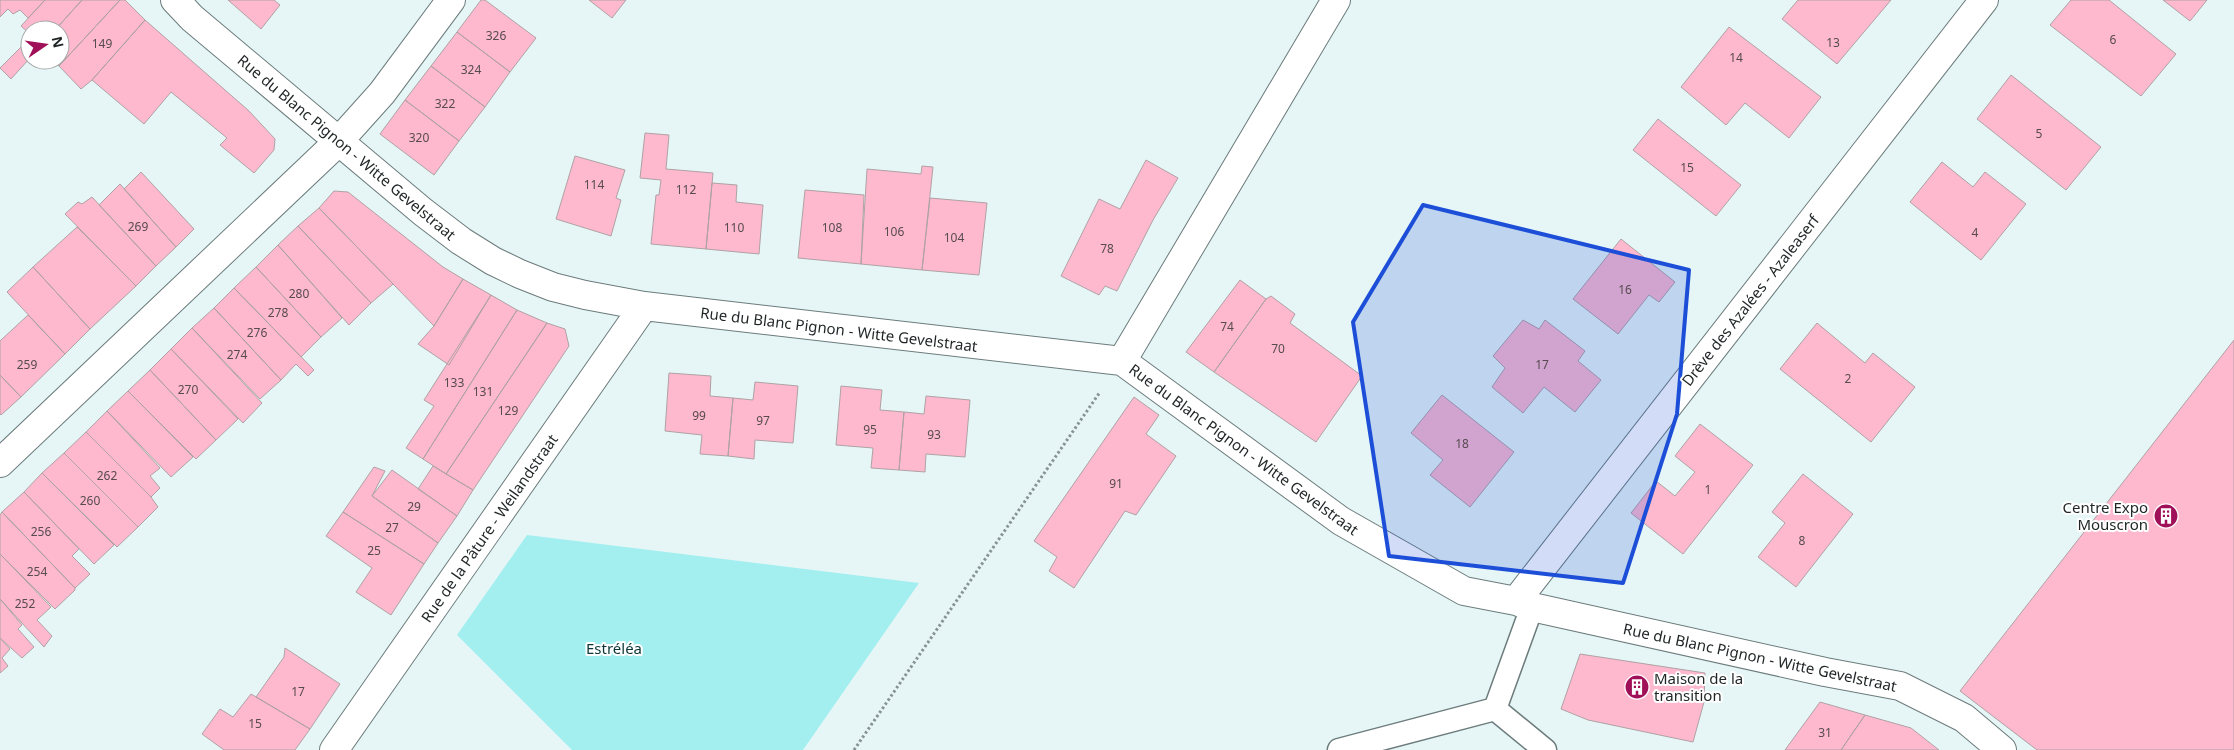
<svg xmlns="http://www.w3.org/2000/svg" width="2234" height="750" viewBox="0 0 2234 750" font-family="'Noto Sans',sans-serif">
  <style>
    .green { fill: #a3eff0 }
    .building { fill: #feb9cf; stroke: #afa1a4 }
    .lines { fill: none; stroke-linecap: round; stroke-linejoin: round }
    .lane-casing { stroke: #6c7b7b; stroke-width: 25 }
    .street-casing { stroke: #6c7b7b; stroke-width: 30 }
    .path { stroke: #889393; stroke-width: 3; stroke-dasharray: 2.5 2.5; stroke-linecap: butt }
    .lane { stroke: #fff; stroke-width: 22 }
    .street { stroke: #fff; stroke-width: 28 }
    .marked { fill: #1d4ed8; fill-opacity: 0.2; stroke: #1d4ed8; stroke-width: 4; stroke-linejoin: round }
    .labels { text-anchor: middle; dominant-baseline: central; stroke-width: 4; stroke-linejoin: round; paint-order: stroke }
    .number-label { font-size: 12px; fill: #574a50 }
    .street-label { font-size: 15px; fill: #1f2525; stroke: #fff }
    .poi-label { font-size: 15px; fill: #1f2525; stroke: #fff; text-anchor: end }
    .park-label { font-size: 15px; fill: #0c3738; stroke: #fff }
  </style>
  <rect width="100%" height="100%" fill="#e6f6f6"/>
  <!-- green -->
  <path class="green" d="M 527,535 L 919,583 L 803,750 L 572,750 L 457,635 Z"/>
  <!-- building -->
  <path class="building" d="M 0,0 L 45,0 L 28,18 L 20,10 L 13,14 L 8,9 L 0,17 Z
    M 45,0 L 82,0 L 55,30 L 30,30 L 30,34 L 21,26 Z
    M 82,0 L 120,0 L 59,66 L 52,60 L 60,60 L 60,30 L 55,30 Z
    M 120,0 L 125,0 L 145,20 L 92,80 L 81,89 L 59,66 Z
    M 228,0 L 274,0 L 280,5 L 261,29 Z
    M 481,0 L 485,0 L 536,38 L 510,72 L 457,32 Z
    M 589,0 L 626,0 L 612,18 Z
    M 1798,0 L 1891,0 L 1837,64 L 1782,19 Z
    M 2071,0 L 2109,0 L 2176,54 L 2141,96 L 2050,25 Z
    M 2163,0 L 2207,0 L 2190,21 Z
    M 145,20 L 249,111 L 275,139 L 274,150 L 254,173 L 220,145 L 227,138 L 171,92 L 144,124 L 92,80 Z
    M 1729,27 L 1821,97 L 1789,138 L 1745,103 L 1726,125 L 1681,87 Z
    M 457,32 L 510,72 L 485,107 L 431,66 Z
    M 30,38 L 30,58 L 11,79 L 0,68 Z
    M 431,66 L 485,107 L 459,141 L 405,100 Z
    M 2011,75 L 2101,147 L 2066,190 L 1977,119 Z
    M 405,100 L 459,141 L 434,175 L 380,134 Z
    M 1658,119 L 1741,185 L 1716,216 L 1633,150 Z
    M 645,133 L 669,135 L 666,169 L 713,173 L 706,249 L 651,244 L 656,195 L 659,195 L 661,180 L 640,178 Z
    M 575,156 L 625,170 L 616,198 L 621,200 L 611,236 L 556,219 Z
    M 1146,160 L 1178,178 L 1153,220 L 1117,291 L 1105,286 L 1099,295 L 1061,276 L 1099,199 L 1120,209 Z
    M 1942,162 L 1973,187 L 1985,172 L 2026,204 L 1981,260 L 1910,202 Z
    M 922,166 L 933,167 L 922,270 L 861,264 L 867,169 L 921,174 Z
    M 141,172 L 194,229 L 176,247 L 124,189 Z
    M 712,183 L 737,185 L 736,202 L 763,205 L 759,254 L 706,249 Z
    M 120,184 L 176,247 L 156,266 L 99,205 Z
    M 805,190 L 864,195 L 861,264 L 798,258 Z
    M 334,191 L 348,192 L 443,267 L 463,279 L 434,326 L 319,208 Z
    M 92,197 L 156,266 L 136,286 L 65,214 L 78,202 L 82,204 Z
    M 930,198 L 987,203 L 979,275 L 922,270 Z
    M 319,208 L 393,284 L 371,303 L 298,226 Z
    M 298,226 L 371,303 L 349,325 L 278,245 Z
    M 77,227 L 136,286 L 90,329 L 33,267 Z
    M 1621,239 L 1675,282 L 1659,302 L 1649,295 L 1618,334 L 1573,299 Z
    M 278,245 L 342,318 L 321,337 L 256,267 Z
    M 33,267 L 90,329 L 65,354 L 7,292 Z
    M 256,267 L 321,337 L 301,357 L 234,288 Z
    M 463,279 L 491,295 L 449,365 L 418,344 L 434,326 Z
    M 1240,280 L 1266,299 L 1214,372 L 1186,352 Z
    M 234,288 L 314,370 L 308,376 L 296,364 L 281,380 L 214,308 Z
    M 491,295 L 517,310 L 423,459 L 406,448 L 434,406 L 424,400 Z
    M 1271,296 L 1295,314 L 1290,323 L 1362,376 L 1316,442 L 1214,372 L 1266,299 Z
    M 214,308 L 281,380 L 260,399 L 192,328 Z
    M 517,310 L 547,323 L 446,474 L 423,459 Z
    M 28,315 L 65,354 L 21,397 L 0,375 L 0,341 Z
    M 1523,320 L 1539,329 L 1545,320 L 1585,351 L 1578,361 L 1601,380 L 1575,412 L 1544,387 L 1523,413 L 1492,387 L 1505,368 L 1493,356 Z
    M 547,323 L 565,329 L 569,346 L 473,490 L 446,474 Z
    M 1817,323 L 1865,363 L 1873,353 L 1915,387 L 1871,442 L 1780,369 Z
    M 192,328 L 262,403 L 243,423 L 171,349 Z
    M 2234,340 L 2234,750 L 2037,750 L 1960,691 Z
    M 171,349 L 238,419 L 216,440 L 150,370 Z
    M 150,370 L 216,440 L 196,459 L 128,391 Z
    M 669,373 L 711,376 L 710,396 L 733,398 L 728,456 L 700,454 L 702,435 L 665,431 Z
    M 0,375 L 21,397 L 1,415 L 0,414 Z
    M 755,382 L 798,386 L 793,443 L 755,440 L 754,459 L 728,456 L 733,398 L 753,400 Z
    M 841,386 L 882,390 L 880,410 L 904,412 L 899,470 L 871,468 L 873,448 L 836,445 Z
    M 128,391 L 193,457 L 171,477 L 107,411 Z
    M 1442,395 L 1514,452 L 1470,507 L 1430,475 L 1443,460 L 1411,433 Z
    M 926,396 L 970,400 L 965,457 L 926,454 L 925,472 L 899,470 L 904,412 L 924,414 Z
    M 1134,397 L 1159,415 L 1146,434 L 1176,456 L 1136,515 L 1125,511 L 1074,588 L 1049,571 L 1057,557 L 1034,541 Z
    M 107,411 L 160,468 L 150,476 L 160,488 L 151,497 L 86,432 Z
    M 1700,424 L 1753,465 L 1683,554 L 1631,513 L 1656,481 L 1675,496 L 1695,472 L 1675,456 Z
    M 86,432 L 151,497 L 158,507 L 138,527 L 64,453 Z
    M 64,453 L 138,527 L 117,547 L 42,473 Z
    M 433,466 L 473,490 L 457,516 L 418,489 Z
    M 374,467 L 385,471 L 372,496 L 438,543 L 424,564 L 343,512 Z
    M 392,470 L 457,516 L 438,543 L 372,496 Z
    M 42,473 L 114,545 L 94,564 L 24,492 Z
    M 1803,474 L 1853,514 L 1796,587 L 1758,557 L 1785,523 L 1772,512 Z
    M 24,492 L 79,549 L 72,556 L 90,574 L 75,588 L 2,512 Z
    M 2,512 L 75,588 L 75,590 L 55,609 L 0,554 L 0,515 Z
    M 343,512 L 424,564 L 391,615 L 356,592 L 372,568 L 326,536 Z
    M 0,554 L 51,607 L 37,620 L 52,636 L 44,647 L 0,599 Z
    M 0,599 L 22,625 L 18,629 L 34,647 L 22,658 L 0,638 Z
    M 0,638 L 10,649 L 2,658 L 8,666 L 0,673 Z
    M 285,648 L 340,684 L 310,729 L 256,697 L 284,657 Z
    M 1580,654 L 1705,673 L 1704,702 L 1693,742 L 1588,720 L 1561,709 Z
    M 251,694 L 310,729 L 295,750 L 224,750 L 202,734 L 220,709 L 233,717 Z
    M 1820,702 L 1865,715 L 1841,750 L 1785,750 Z
    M 1865,715 L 1911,728 L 1939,750 L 1841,750 Z"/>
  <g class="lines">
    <defs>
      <path id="lane" d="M 1495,709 L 1545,750
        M 1339,750 L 1495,709 L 1532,607"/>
      <path id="street" d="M 175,0 L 192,18 L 423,212 L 461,241 L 493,261 L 520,274 L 553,287 L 585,295 L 644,306 L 1122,361 L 1341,521 L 1464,591 L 1516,601 L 1532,607 L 1825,672 L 1900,686 L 1964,718 L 2002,750
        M 1122,361 L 1336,0
        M 0,463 L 338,142 L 382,93 L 451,0
        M 1516,601 L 1984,0
        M 334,750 L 644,306"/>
    </defs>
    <!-- lane casing -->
    <use href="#lane" class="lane-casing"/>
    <!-- street casing -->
    <use href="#street" class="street-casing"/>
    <!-- path -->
    <path class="path" d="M 854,750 L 1100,392"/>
    <!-- lane -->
    <use href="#lane" class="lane"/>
    <!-- street -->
    <use href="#street" class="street"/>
  </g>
  <!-- marked area -->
  <path class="marked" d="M 1423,205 L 1689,270 L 1677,414 L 1623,583 L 1389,556 L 1353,322 Z"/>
  <!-- icons -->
  <defs>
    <symbol id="building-disc" viewBox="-11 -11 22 22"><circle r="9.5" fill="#a01058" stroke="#fff"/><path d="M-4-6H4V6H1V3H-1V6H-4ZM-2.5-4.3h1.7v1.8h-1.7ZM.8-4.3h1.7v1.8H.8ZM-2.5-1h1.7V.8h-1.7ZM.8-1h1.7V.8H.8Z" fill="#fff"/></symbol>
  </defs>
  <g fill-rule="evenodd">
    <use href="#building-disc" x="2152" y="502" width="28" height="28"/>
    <use href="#building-disc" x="1623" y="673" width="28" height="28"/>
  </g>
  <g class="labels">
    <!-- number labels -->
    <g class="number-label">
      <text x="496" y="35">326</text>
      <text x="2113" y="39">6</text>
      <text x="1833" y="42">13</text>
      <text x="102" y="43">149</text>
      <text x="1736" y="57">14</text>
      <text x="471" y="69">324</text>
      <text x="445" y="103">322</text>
      <text x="2039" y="133">5</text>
      <text x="419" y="137">320</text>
      <text x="1687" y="167">15</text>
      <text x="594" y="184">114</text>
      <text x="686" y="189">112</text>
      <text x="138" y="226">269</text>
      <text x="734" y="227">110</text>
      <text x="832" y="227">108</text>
      <text x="894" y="231">106</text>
      <text x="1975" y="232">4</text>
      <text x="954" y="237">104</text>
      <text x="1107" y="248">78</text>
      <text x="1625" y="289">16</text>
      <text x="299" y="293">280</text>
      <text x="278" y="312">278</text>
      <text x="1227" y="326">74</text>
      <text x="257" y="332">276</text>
      <text x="1278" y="348">70</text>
      <text x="237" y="354">274</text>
      <text x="27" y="364">259</text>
      <text x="1542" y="364">17</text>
      <text x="1848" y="378">2</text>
      <text x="454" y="382">133</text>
      <text x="188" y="389">270</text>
      <text x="483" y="391">131</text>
      <text x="508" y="410">129</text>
      <text x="699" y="415">99</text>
      <text x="763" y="420">97</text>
      <text x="870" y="429">95</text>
      <text x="934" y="434">93</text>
      <text x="1462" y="443">18</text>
      <text x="107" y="475">262</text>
      <text x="1116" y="483">91</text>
      <text x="1708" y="489">1</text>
      <text x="90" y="500">260</text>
      <text x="414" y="506">29</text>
      <text x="392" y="527">27</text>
      <text x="41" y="531">256</text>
      <text x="1802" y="540">8</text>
      <text x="374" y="550">25</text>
      <text x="37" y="571">254</text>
      <text x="25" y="603">252</text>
      <text x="298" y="691">17</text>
      <text x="255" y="723">15</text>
      <text x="1825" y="732">31</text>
    </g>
    <!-- street labels -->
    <g class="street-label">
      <text transform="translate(347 147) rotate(40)">Rue du Blanc Pignon - Witte Gevelstraat</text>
      <text transform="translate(1750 300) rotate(-52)">Drève des Azalées - Azaleaserf</text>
      <text transform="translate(839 329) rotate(7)">Rue du Blanc Pignon - Witte Gevelstraat</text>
      <text transform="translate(1244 449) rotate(36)">Rue du Blanc Pignon - Witte Gevelstraat</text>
      <text transform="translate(489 528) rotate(-55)">Rue de la Pâture - Weilandstraat</text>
      <text transform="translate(1760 657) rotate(12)">Rue du Blanc Pignon - Witte Gevelstraat</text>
    </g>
    <!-- poi labels -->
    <g class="poi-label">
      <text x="2148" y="507">Centre Expo<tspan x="2148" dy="17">Mouscron</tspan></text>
      <text x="1654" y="678" text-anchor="start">Maison de la<tspan x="1654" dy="17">transition</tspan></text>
    </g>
    <!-- park labels -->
    <g class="park-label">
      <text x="614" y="648">Estréléa</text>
    </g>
  </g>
  <!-- north arrow -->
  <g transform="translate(45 45) rotate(77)"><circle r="24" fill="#ffffff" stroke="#a5a8a8"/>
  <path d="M0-4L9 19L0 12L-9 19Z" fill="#a01058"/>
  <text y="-8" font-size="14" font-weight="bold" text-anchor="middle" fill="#1f2525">N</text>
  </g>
</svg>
